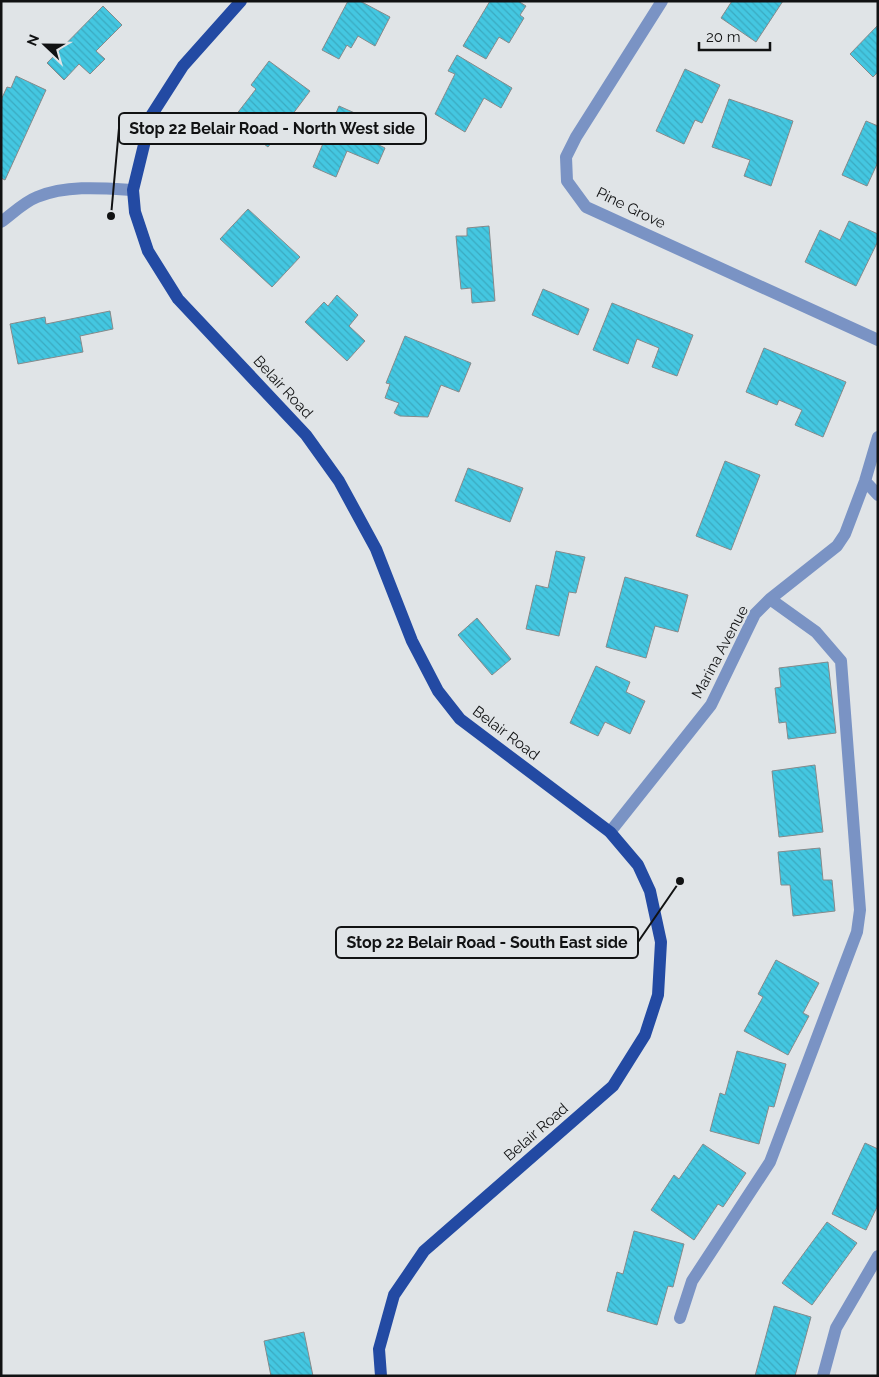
<svg xmlns="http://www.w3.org/2000/svg" width="879" height="1377" viewBox="0 0 879 1377" font-family="Raleway,sans-serif">
  <style>
    .building { fill: url(#building-back-hatch); stroke: #868a8b }
    .lines { fill: none; stroke-linecap: round; stroke-linejoin: round }
    .minor { stroke: #7a93c4; stroke-width: 12 }
    .major { stroke: #234aa3; stroke-width: 12 }
    .labels { text-anchor: middle; dominant-baseline: central; stroke-width: 5; stroke-linejoin: round; paint-order: stroke }
    .street-label { font-size: 15px; fill: #111213; stroke: #e0e4e7 }
    .leader { fill: none; stroke: #111213; stroke-width: 2 }
    .callout-dot { fill: #111213; stroke: #e0e4e7; stroke-width: 2 }
    .callout { fill: #e0e4e7; stroke: #111213; stroke-width: 2 }
    .callout-label { font-size: 16px; text-anchor: middle; font-weight: bold; fill: #111213 }
  </style>
  <defs>
    <pattern id="building-back-hatch" width="6" height="6" patternUnits="userSpaceOnUse" patternTransform="scale(1.25)"><rect width="6" height="6" fill="#44c7e1"/><path d="M-1 5l2 2M0 0l6 6M5-1l2 2" fill="none" stroke="#3baac0"/></pattern>
  </defs>
  <rect width="100%" height="100%" fill="#e0e4e7"/>
  <!-- building -->
  <path class="building" d="M 348,1 L 360,1 L 390,17 L 375,46 L 358,36 L 351,48 L 347,45 L 339,59 L 322,50 Z
    M 490,1 L 518,1 L 526,6 L 520,15 L 524,18 L 509,43 L 499,37 L 486,59 L 463,46 Z
    M 732,1 L 783,1 L 756,42 L 721,18 Z
    M 103,6 L 122,25 L 96,51 L 105,59 L 90,74 L 79,64 L 64,80 L 47,63 Z
    M 878,25 L 878,72 L 873,77 L 850,54 Z
    M 457,55 L 512,88 L 501,108 L 484,98 L 465,132 L 435,114 L 455,74 L 448,71 Z
    M 269,61 L 310,91 L 268,147 L 232,120 L 256,89 L 251,85 Z
    M 685,69 L 720,85 L 702,123 L 695,120 L 684,144 L 656,131 Z
    M 16,76 L 46,90 L 5,180 L 1,178 L 1,100 L 7,87 L 11,88 Z
    M 729,99 L 793,121 L 771,186 L 744,176 L 750,160 L 712,147 Z
    M 339,106 L 366,118 L 362,129 L 376,135 L 373,142 L 385,148 L 378,164 L 347,151 L 336,177 L 313,167 Z
    M 866,121 L 878,126 L 878,162 L 867,186 L 842,175 Z
    M 248,209 L 300,257 L 272,287 L 220,239 Z
    M 849,221 L 878,234 L 878,241 L 856,286 L 805,262 L 820,230 L 840,240 Z
    M 489,226 L 495,301 L 472,303 L 471,288 L 461,289 L 456,236 L 467,236 L 467,228 Z
    M 543,289 L 589,309 L 578,335 L 532,315 Z
    M 337,295 L 358,315 L 349,326 L 365,341 L 347,361 L 305,322 L 324,302 L 328,306 Z
    M 612,303 L 693,335 L 677,376 L 652,367 L 659,348 L 637,339 L 628,364 L 593,350 Z
    M 110,311 L 113,329 L 80,336 L 83,352 L 18,364 L 10,324 L 45,317 L 46,324 Z
    M 405,336 L 471,363 L 459,392 L 441,385 L 428,417 L 400,416 L 394,413 L 399,403 L 385,398 L 390,384 L 386,383 Z
    M 764,348 L 846,382 L 823,437 L 795,425 L 802,410 L 779,400 L 777,405 L 746,392 Z
    M 725,461 L 760,475 L 731,550 L 696,536 Z
    M 468,468 L 523,488 L 510,522 L 455,501 Z
    M 556,551 L 585,557 L 576,593 L 569,592 L 559,636 L 526,629 L 536,585 L 548,588 Z
    M 625,577 L 688,595 L 678,632 L 655,626 L 646,658 L 606,647 Z
    M 477,618 L 511,659 L 492,675 L 458,635 Z
    M 828,662 L 836,733 L 788,739 L 786,722 L 779,723 L 775,688 L 781,687 L 779,668 Z
    M 596,666 L 630,682 L 626,692 L 645,701 L 630,734 L 605,722 L 598,736 L 570,723 Z
    M 815,765 L 823,832 L 779,837 L 772,771 Z
    M 820,848 L 823,880 L 832,880 L 835,911 L 793,916 L 790,885 L 781,885 L 778,852 Z
    M 776,960 L 819,983 L 803,1013 L 809,1016 L 788,1055 L 744,1031 L 763,997 L 758,994 Z
    M 737,1051 L 786,1064 L 774,1107 L 769,1106 L 759,1144 L 710,1131 L 720,1093 L 725,1095 Z
    M 865,1143 L 878,1149 L 878,1205 L 866,1230 L 832,1214 Z
    M 703,1144 L 746,1173 L 723,1207 L 718,1204 L 694,1240 L 651,1210 L 674,1175 L 679,1179 Z
    M 827,1222 L 857,1243 L 812,1305 L 782,1283 Z
    M 634,1231 L 684,1244 L 673,1287 L 668,1286 L 657,1325 L 607,1311 L 617,1272 L 623,1274 Z
    M 774,1306 L 811,1317 L 795,1376 L 755,1376 Z
    M 304,1332 L 313,1376 L 271,1376 L 264,1341 Z"/>
  <g class="lines">
    <!-- minor -->
    <path class="minor" d="M 662,1 L 576,137 L 566,157 L 567,181 L 586,207 L 878,340
      M 1,222 C 12,214 24,202 37,197 C 67,185 101,188 133,190
      M 865,481 L 878,495
      M 610,832 L 711,705 L 755,614 L 770,599 L 837,546 L 845,534 L 865,481 L 878,437
      M 680,1318 L 692,1281 L 770,1162 L 857,932 L 860,910 L 841,661 L 816,632 L 770,599
      M 823,1376 L 836,1328 L 878,1256"/>
    <!-- major -->
    <path class="major" d="M 241,1 L 183,66 L 151,116 L 133,190 L 135,212 L 148,251 L 178,299 L 306,435 L 339,481 L 376,549 L 412,641 L 438,691 L 460,719 L 610,832 L 638,865 L 650,891 L 661,942 L 658,995 L 645,1035 L 613,1086 L 424,1251 L 394,1295 L 379,1349 L 381,1376"/>
  </g>
  <g class="labels">
    <!-- street labels -->
    <g class="street-label">
      <text transform="translate(631 208) rotate(26)">Pine Grove</text>
      <text transform="translate(283 387) rotate(47)">Belair Road</text>
      <text transform="translate(720 652) rotate(-62)">Marina Avenue</text>
      <text transform="translate(506 733) rotate(37)">Belair Road</text>
      <text transform="translate(536 1132) rotate(-41)">Belair Road</text>
    </g>
  </g>
  <!-- callouts -->
  <path class="leader" d="M111 216L119 128M680 881L638 942"/>
  <g class="callout-dot">
    <circle cx="111" cy="216" r="5"/>
    <circle cx="680" cy="881" r="5"/>
  </g>
  <g class="callout">
    <rect x="119" y="113" width="307" height="31" rx="5"/>
    <rect x="336" y="927" width="302" height="31" rx="5"/>
  </g>
  <g class="callout-label">
    <text x="272" y="134">Stop 22 Belair Road - North West side</text>
    <text x="487" y="948">Stop 22 Belair Road - South East side</text>
  </g>
  <!-- border -->
  <rect width="879" height="1377" fill="none" stroke="#111213" stroke-width="5"/>
  <!-- north arrow -->
  <g transform="translate(45 45) rotate(292)" stroke="#e0e4e7" stroke-width="4" paint-order="stroke">
  <path d="M0-4L9 19L0 12L-9 19Z" fill="#111213"/>
  <text y="-8" font-size="14" font-weight="bold" text-anchor="middle" fill="#111213">N</text>
  </g>
  <!-- scale -->
  <path d="M699 42v8h71v-8" fill="none" stroke="#111213" stroke-width="2.5"/>
  <text x="706" y="42" font-size="15" fill="#111213" stroke="#e0e4e7" stroke-width="4" paint-order="stroke">20 m</text>
</svg>
